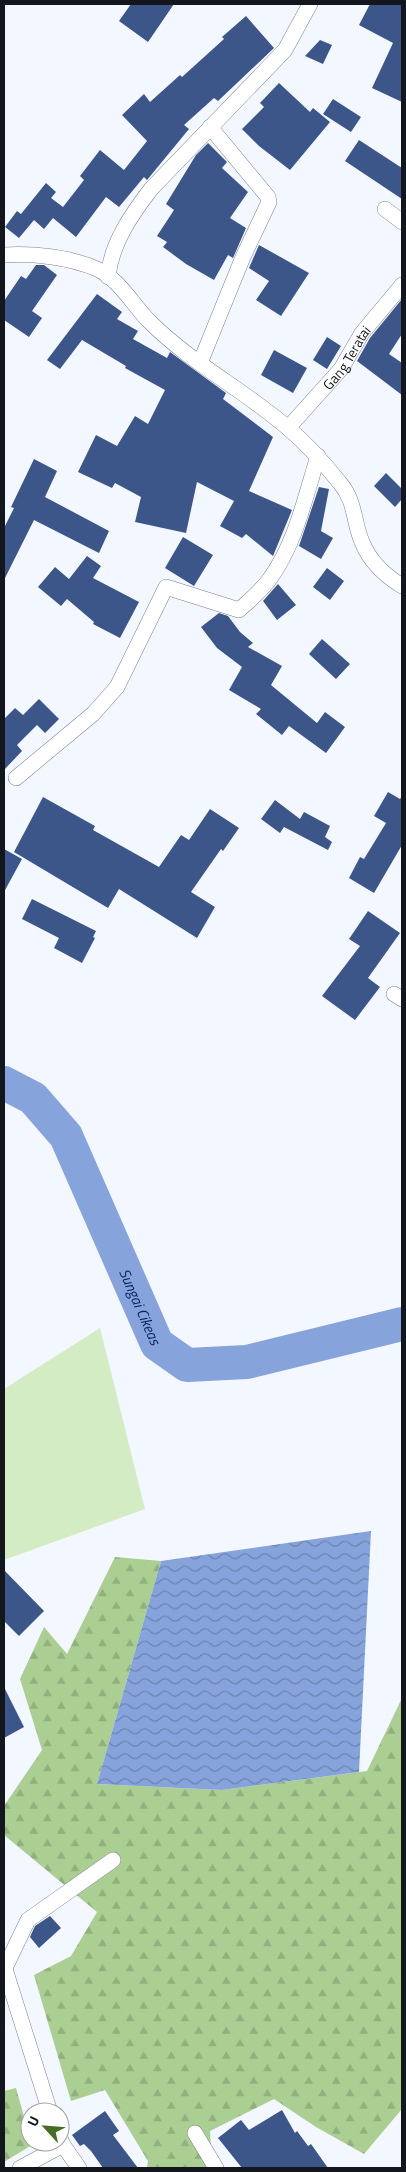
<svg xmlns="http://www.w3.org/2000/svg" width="406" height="2172" viewBox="0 0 406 2172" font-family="'Titillium Web',sans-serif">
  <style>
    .green { fill: #d4ecc4 }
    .forest { fill: url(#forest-firs) }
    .water { fill: url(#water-waves) }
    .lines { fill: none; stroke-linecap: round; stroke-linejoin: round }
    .river { stroke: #86a3db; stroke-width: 34 }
    .building { fill: #3d5689 }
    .minor-casing { stroke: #7a8292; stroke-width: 16 }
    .minor { stroke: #fff; stroke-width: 15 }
    .labels { text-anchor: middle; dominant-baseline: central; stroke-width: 5; stroke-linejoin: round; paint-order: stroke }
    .street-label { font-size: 14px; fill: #13171d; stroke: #fff }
    .water-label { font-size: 15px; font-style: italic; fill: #072363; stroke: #fff }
  </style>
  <defs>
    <pattern id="forest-firs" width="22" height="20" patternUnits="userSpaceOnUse" patternTransform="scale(1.25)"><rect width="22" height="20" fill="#abce93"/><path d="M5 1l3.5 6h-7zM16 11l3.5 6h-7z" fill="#92b07e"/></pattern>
    <pattern id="water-waves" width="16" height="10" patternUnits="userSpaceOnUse" patternTransform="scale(1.25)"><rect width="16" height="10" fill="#86a3db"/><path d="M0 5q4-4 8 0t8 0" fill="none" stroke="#6c84b1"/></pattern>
  </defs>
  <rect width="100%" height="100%" fill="#f3f7ff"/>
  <!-- green -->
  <path class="green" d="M 100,1328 L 145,1509 L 4,1560 L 4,1389 Z"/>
  <!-- forest -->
  <path class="forest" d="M 115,1557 L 161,1561 L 97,1784 L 222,1790 L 367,1771 L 402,1698 L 402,2109 L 364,2154 L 316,2127 L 274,2099 L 210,2131 L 212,2168 L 147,2168 L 148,2161 L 105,2090 L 71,2101 L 34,1975 L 71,1956 L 97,1912 L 4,1835 L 4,1806 L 42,1750 L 20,1679 L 44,1627 L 67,1654 Z
    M 16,2088 L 32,2145 L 4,2162 L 4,2091 Z"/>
  <!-- water -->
  <path class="water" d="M 371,1531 L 359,1772 L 222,1790 L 97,1784 L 161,1561 Z"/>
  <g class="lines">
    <!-- river -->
    <path class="river" id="s1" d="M 4,1083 L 33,1098 L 66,1136 L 157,1344 L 187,1365 L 247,1362 L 402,1324"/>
  </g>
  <!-- building -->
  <path class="building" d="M 131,4 L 174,4 L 148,42 L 119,21 Z
    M 370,4 L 402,4 L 402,102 L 372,88 L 393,43 L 359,25 Z
    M 246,16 L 274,48 L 218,101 L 214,98 L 184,125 L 189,129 L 147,180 L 144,177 L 119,207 L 106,197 L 76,237 L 53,218 L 44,229 L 34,220 L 19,238 L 5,227 L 17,211 L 21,214 L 46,183 L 56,192 L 51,198 L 63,207 L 84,180 L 80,176 L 100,150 L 124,170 L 147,141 L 122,115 L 144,94 L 150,102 L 180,75 L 182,77 L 224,39 L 222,37 Z
    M 320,40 L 332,45 L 323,64 L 305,56 Z
    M 279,83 L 310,112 L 313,108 L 330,122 L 290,170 L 259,146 L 242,129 L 264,107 L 260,103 Z
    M 333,99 L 361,117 L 351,132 L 323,114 Z
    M 359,140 L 402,168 L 402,199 L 345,161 Z
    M 208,143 L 227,162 L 222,168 L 248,192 L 230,218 L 246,228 L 233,258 L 228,255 L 214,280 L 186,264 L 163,247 L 167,242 L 157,236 L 174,210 L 166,204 L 196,155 Z
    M 259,245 L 309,273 L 281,316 L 256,300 L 269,281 L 249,268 Z
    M 36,265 L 44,265 L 57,275 L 32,311 L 42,318 L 29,337 L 4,320 L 4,301 L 21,276 L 26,279 Z
    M 97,294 L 122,312 L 117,319 L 138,331 L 133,339 L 167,358 L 170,352 L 226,393 L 223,399 L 273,437 L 249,491 L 292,510 L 273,556 L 246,534 L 242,538 L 220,526 L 234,501 L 197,482 L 186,533 L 135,522 L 141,497 L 115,483 L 112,488 L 78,472 L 96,435 L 117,446 L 135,416 L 148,424 L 165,390 L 125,368 L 126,366 L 82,340 L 60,369 L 47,360 Z
    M 402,299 L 402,334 L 389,354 L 402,363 L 402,395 L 357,361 L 370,338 Z
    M 327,337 L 341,346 L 327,369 L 313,360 Z
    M 274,350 L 307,368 L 293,393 L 261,375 Z
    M 34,459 L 57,471 L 45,497 L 109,531 L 99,553 L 34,520 L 4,580 L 4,528 L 14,508 L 11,507 Z
    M 386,473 L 402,489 L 402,499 L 395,507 L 374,486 Z
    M 319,487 L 329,489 L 321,531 L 333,538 L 321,559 L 299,546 Z
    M 183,537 L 213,555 L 194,586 L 165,568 Z
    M 87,556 L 101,566 L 93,578 L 139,602 L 120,638 L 93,624 L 94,622 L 67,599 L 61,606 L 38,587 L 55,567 L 69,579 Z
    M 327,568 L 344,581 L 330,600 L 313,587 Z
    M 278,584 L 296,605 L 277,620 L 263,601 Z
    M 219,613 L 228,616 L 240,632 L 253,643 L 248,647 L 282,666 L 271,685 L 317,723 L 325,712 L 345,727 L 326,753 L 289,726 L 282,735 L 256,714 L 261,709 L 229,690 L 242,667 L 217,648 L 201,627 Z
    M 322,639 L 350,664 L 336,679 L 309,654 Z
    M 39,699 L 59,719 L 45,733 L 37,725 L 17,745 L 22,751 L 4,770 L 4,719 L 15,708 L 23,715 Z
    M 388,792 L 400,799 L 402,796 L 402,845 L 374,893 L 349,878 L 360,857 L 364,859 L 386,823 L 374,816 Z
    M 43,797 L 95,826 L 93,830 L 159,867 L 181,835 L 189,840 L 210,809 L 239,828 L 223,851 L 221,849 L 191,892 L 215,907 L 197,938 L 119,889 L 108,908 L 14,852 Z
    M 275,800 L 300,819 L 304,812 L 330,826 L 325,837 L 332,842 L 328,850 L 284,827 L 280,833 L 261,819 Z
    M 4,849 L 22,859 L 4,892 Z
    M 32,899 L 96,931 L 93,937 L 95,938 L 82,963 L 54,948 L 59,938 L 22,919 Z
    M 368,911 L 400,933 L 368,978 L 380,987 L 355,1020 L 322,996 L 360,946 L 349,939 Z
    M 4,1570 L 44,1611 L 19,1636 L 4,1621 Z
    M 4,1687 L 24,1727 L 4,1738 Z
    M 50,1916 L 61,1928 L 39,1948 L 30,1937 L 35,1926 Z
    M 282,2110 L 295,2133 L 297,2131 L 308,2146 L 311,2144 L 328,2168 L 242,2168 L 218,2138 L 241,2120 L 249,2130 Z
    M 105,2111 L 119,2131 L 113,2135 L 138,2168 L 103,2168 L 91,2151 L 84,2144 L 80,2146 L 72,2135 Z"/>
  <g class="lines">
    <defs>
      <g id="minor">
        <path d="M 385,209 L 402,222"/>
        <path d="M 4,255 C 32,253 70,257 97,269 C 119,279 133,305 150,322 C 191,363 244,390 288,428 C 307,444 324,463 340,483 C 356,502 353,521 362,542 C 370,562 384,575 402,586"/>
        <path d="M 108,277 C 111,244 131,215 151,189 L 285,50 L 310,4"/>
        <path d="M 200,363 L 243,257 L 269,202 L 268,197 L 210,127"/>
        <path id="s2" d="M 288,428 L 341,369 L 362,333 L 402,285"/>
        <path d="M 16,778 L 93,714 L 117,687 L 166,587 L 239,610 C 249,601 260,592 269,580 C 295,545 305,498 318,456"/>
        <path d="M 394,994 L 402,999"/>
        <path d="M 4,1966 L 50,2112"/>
        <path d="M 4,1970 L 28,1920 L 113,1860"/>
        <path d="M 195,2133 L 216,2168"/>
        <path d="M 60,2138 L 63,2145 L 79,2168"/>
        <path d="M 20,2168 L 63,2145"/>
      </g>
    </defs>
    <!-- minor casing -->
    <use href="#minor" class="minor-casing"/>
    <!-- minor -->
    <use href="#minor" class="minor"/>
  </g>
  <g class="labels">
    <!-- street labels -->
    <g class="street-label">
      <text stroke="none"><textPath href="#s2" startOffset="92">Gang Teratai</textPath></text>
    </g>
    <!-- water labels -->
    <g class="water-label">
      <text stroke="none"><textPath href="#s1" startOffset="269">Sungai Cikeas</textPath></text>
    </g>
  </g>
  <!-- border -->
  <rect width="406" height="2172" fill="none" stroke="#13171d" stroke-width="10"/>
  <!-- north arrow -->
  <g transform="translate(45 2127) rotate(296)"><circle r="24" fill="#ffffff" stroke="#a1a2a5"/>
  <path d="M0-4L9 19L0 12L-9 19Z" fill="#476d27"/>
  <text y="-8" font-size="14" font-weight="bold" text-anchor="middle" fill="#13171d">U</text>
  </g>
</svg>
